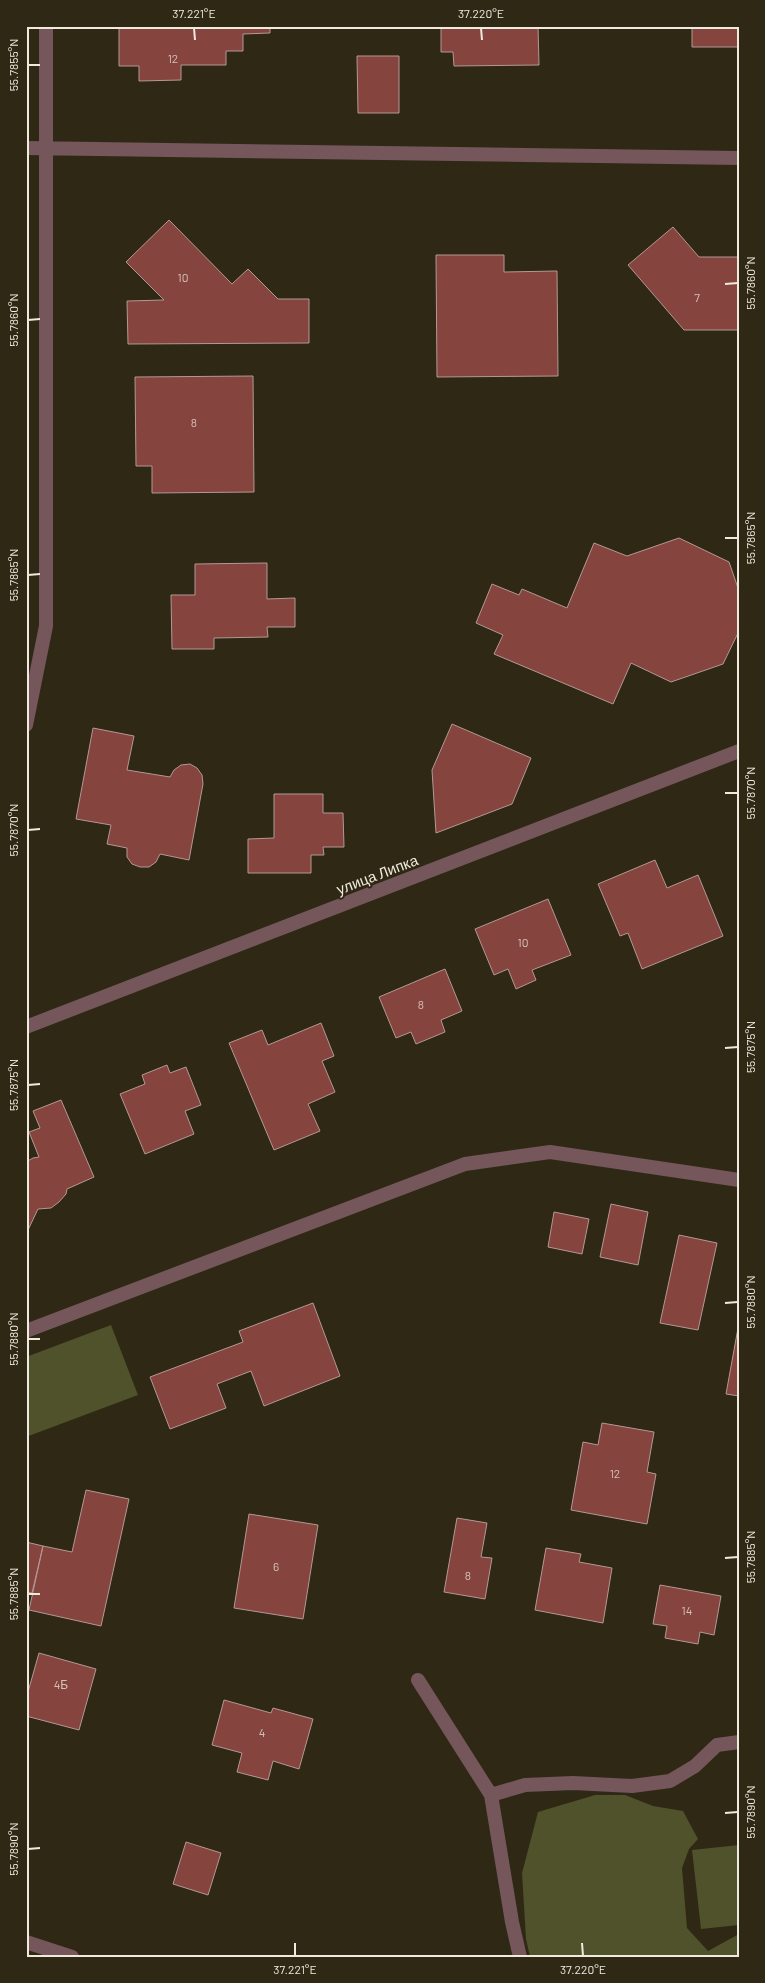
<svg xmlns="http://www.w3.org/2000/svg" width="765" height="1983" viewBox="0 0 765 1983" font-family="Barlow,sans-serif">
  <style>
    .green { fill: #4f522a }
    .building { fill: #85453e; stroke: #b49894 }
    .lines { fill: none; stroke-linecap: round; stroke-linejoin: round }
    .service { stroke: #74565b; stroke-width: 14 }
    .minor { stroke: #74565b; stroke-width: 14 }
    .tertiary { stroke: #74565b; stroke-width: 14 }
    .ticks { fill: none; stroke: #efeade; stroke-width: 2 }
    .labels { text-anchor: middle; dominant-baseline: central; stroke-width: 4; stroke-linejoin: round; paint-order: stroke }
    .number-label { font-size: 12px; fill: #d4c1b6 }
    .street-label { font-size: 15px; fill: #efeade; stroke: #2f2814 }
    .neatline { fill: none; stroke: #efeade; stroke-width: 2 }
    .ticks-label { font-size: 12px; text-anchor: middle; fill: #efeade }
  </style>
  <rect width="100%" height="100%" fill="#2f2814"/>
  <!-- green -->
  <path class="green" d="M 111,1325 L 138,1395 L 26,1437 L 26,1357 Z
    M 595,1795 L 625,1795 L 653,1806 L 683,1811 L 698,1839 L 689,1849 L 682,1868 L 687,1928 L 708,1951 L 739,1934 L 739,1957 L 530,1957 L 526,1939 L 522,1873 L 538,1812 Z
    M 739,1845 L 739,1925 L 701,1929 L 692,1850 Z"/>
  <!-- building -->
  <path class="building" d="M 119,26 L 270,26 L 270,33 L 243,34 L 243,51 L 226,51 L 226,65 L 181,65 L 181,80 L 139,81 L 139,66 L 119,66 Z
    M 441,26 L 538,26 L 539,65 L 454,66 L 453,52 L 441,52 Z
    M 692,26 L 739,26 L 739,47 L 692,47 Z
    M 357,56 L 399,56 L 399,113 L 358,113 Z
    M 169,220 L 232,284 L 248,269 L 278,299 L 309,299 L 309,343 L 128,344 L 127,301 L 164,300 L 126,262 Z
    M 673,227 L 699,257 L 739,257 L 739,330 L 684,330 L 628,265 Z
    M 436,255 L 504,255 L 504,272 L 557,271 L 558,376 L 437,377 Z
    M 253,376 L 254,492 L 152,493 L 152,466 L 136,466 L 135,377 Z
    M 679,538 L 729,562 L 739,591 L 739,631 L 723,664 L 671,682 L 631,663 L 613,704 L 494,654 L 503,635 L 476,623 L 492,584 L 519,595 L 522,589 L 567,608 L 594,543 L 627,556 Z
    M 267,563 L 267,599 L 295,598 L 295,627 L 267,627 L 268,637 L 214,638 L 214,649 L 172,649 L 171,595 L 195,595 L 195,564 Z
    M 452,724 L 531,758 L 512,804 L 436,833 L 432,770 Z
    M 93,728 L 134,736 L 127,770 L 170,777 L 174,770 L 181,765 L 190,764 L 197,768 L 202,775 L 203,784 L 189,860 L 160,854 L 156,862 L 149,867 L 140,867 L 132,864 L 127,857 L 127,848 L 107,844 L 111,825 L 76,819 Z
    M 274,794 L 323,794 L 323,813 L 343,813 L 344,847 L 323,847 L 324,855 L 311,855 L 311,873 L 248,873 L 248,839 L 274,838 Z
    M 655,860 L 667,888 L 698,875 L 723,936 L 642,969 L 628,933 L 620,936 L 598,884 Z
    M 548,899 L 571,955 L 532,970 L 536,980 L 516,989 L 508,969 L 494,975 L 475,929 Z
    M 445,969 L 462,1011 L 441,1020 L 445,1032 L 416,1044 L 411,1032 L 396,1038 L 379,997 Z
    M 321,1023 L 334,1056 L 322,1061 L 335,1092 L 308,1104 L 320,1131 L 274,1150 L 229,1043 L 262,1030 L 268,1045 Z
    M 167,1065 L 170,1073 L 186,1067 L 201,1105 L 185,1111 L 194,1134 L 145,1154 L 120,1094 L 145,1084 L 142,1075 Z
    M 61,1100 L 94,1177 L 67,1189 L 66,1194 L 59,1202 L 51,1208 L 38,1209 L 28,1230 L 26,1229 L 26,1162 L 33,1158 L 39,1157 L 29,1132 L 40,1128 L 33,1111 Z
    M 611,1204 L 648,1212 L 638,1265 L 600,1257 Z
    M 554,1212 L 589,1219 L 582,1254 L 548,1247 Z
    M 679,1235 L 717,1243 L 698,1330 L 660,1323 Z
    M 313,1303 L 340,1376 L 264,1406 L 251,1371 L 217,1384 L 226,1408 L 170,1429 L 150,1377 L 243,1342 L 239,1331 Z
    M 738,1328 L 739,1328 L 739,1396 L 726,1394 Z
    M 602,1423 L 654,1432 L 647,1472 L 656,1474 L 647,1524 L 571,1510 L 583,1442 L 598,1445 Z
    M 86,1490 L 129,1499 L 101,1626 L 29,1610 L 43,1546 L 72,1552 Z
    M 249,1514 L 318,1525 L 303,1619 L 234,1608 Z
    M 457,1518 L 487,1523 L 481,1557 L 492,1558 L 485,1599 L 444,1592 Z
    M 26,1542 L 43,1546 L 32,1593 L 26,1592 Z
    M 546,1548 L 581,1554 L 579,1562 L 612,1568 L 603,1623 L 535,1610 Z
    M 660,1585 L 721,1596 L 714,1635 L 700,1632 L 698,1644 L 665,1638 L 667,1626 L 653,1624 Z
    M 39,1653 L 96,1669 L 79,1730 L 26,1716 L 26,1699 Z
    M 224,1700 L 271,1713 L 273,1708 L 313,1719 L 299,1769 L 273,1761 L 268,1780 L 237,1772 L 242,1753 L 212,1745 Z
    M 186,1842 L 221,1853 L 208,1895 L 173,1884 Z"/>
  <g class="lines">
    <!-- service -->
    <path class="service" d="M 26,1331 L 465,1164 L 550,1152 L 739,1180
      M 418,1680 L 491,1795 L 512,1922 L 520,1957
      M 491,1795 L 525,1785 L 573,1783 L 632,1786 L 670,1781 L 695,1766 L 717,1745 L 739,1742"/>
    <!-- minor -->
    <path class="minor" d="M 26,148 L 739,158
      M 26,725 L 46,626 L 46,26
      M 26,1027 L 739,751"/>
    <!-- tertiary -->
    <path class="tertiary" d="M 26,1942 L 72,1957"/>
  </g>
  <!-- ticks -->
  <path class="ticks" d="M 194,28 L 195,40M 481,28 L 482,40M 28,65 L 40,65M 725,284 L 738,283M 28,320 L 40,319M 725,538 L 738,538M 28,575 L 40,574M 725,793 L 738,793M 28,830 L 40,829M 725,1048 L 738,1047M 28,1085 L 40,1084M 725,1303 L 738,1302M 28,1339 L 40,1339M 725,1558 L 738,1557M 28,1594 L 40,1594M 725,1813 L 738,1812M 28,1849 L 40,1848M 295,1943 L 295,1956M 582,1943 L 583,1956"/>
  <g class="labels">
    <!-- number labels -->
    <g class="number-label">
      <text x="173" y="58">12</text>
      <text x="183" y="277">10</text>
      <text x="697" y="297">7</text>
      <text x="194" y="422">8</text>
      <text x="523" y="942">10</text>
      <text x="421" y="1004">8</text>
      <text x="615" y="1473">12</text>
      <text x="276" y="1566">6</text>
      <text x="468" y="1575">8</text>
      <text x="687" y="1610">14</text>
      <text x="61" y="1684">4Б</text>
      <text x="262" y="1732">4</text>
    </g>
    <!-- street labels -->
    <g class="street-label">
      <text transform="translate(377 874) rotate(-21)">улица Липка</text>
    </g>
  </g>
  <!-- border -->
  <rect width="765" height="1983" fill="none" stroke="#2f2814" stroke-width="55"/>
  <rect x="28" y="28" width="710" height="1928" class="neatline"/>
  <g class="ticks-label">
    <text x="194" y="18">37.221°E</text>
    <text x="481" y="18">37.220°E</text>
    <text transform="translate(14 65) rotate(-90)" y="4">55.7855°N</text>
    <text transform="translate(751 283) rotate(-90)" y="4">55.7860°N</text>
    <text transform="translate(14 320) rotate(-90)" y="4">55.7860°N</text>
    <text transform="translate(751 538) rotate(-90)" y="4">55.7865°N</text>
    <text transform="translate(14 575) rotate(-90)" y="4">55.7865°N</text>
    <text transform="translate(751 793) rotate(-90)" y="4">55.7870°N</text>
    <text transform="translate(14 830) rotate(-90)" y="4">55.7870°N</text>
    <text transform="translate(751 1047) rotate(-90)" y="4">55.7875°N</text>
    <text transform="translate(14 1085) rotate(-90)" y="4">55.7875°N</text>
    <text transform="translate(751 1302) rotate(-90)" y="4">55.7880°N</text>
    <text transform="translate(14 1339) rotate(-90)" y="4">55.7880°N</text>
    <text transform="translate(751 1557) rotate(-90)" y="4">55.7885°N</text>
    <text transform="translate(14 1594) rotate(-90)" y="4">55.7885°N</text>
    <text transform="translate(751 1812) rotate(-90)" y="4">55.7890°N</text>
    <text transform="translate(14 1849) rotate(-90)" y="4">55.7890°N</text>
    <text x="295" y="1974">37.221°E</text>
    <text x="583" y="1974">37.220°E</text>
  </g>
</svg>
